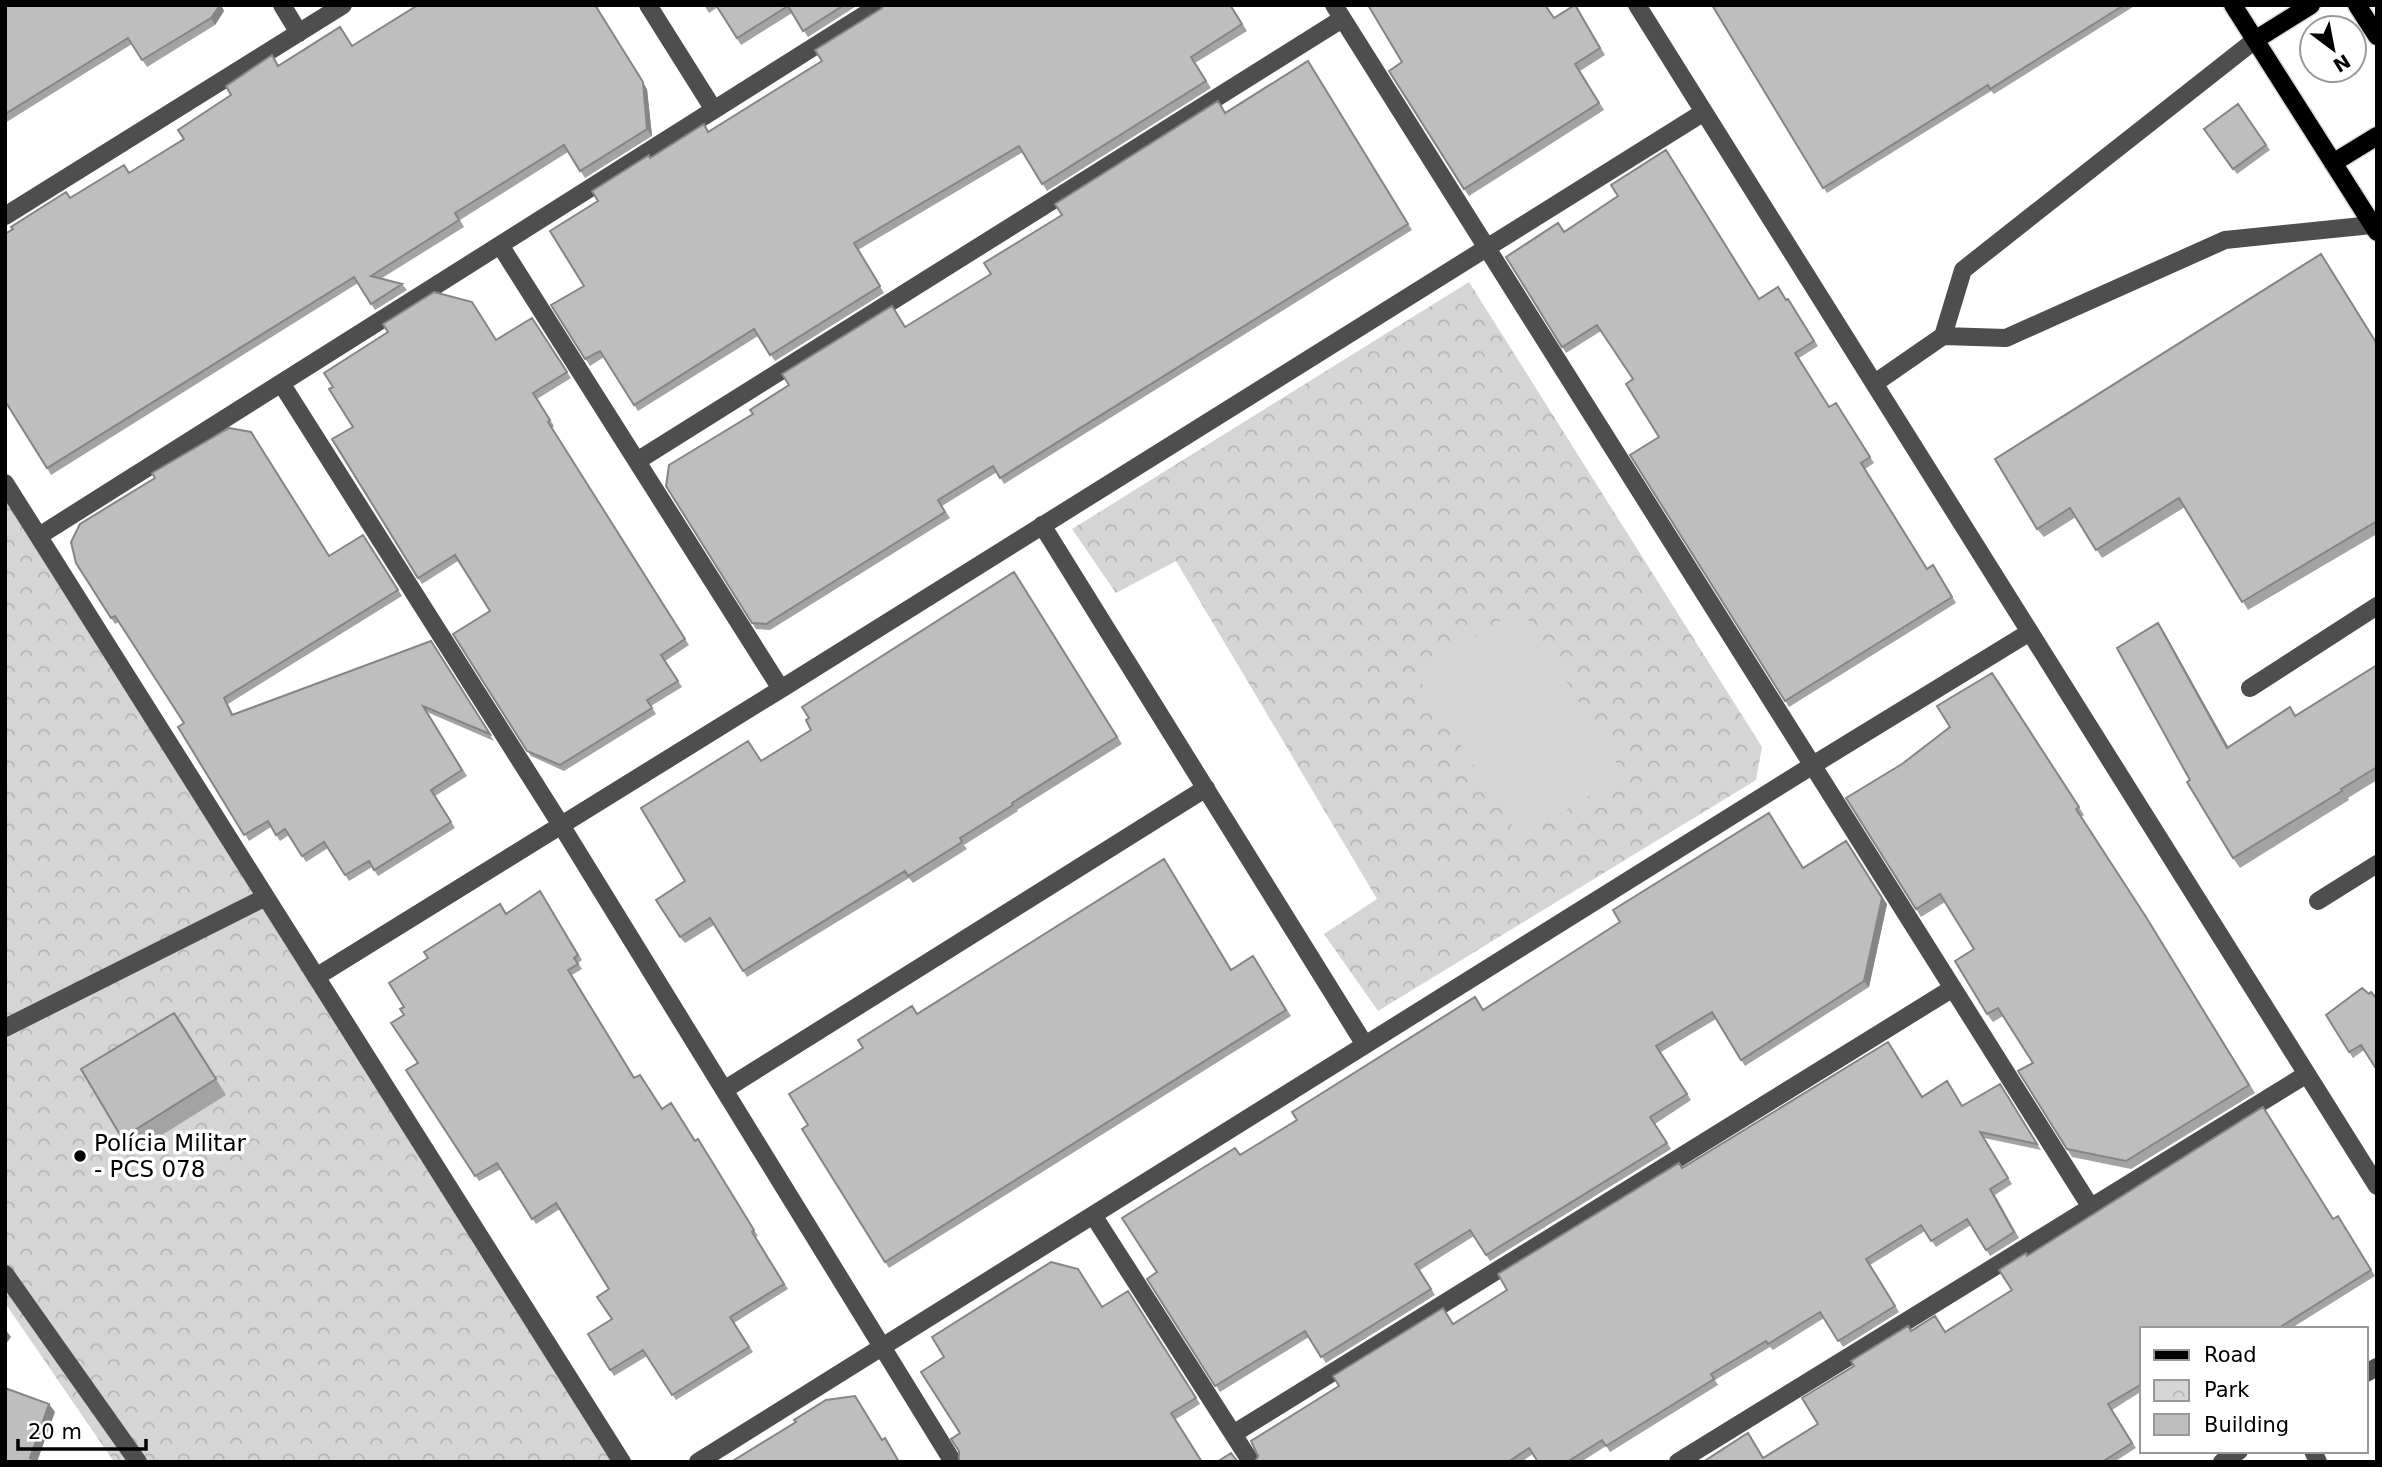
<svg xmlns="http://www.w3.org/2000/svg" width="2382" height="1467" viewBox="0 0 2382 1467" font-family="'DejaVu Sans',sans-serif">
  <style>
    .park { fill: url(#park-crowns) }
    .pitch { fill: #d5d5d5 }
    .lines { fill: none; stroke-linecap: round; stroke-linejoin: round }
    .major-casing { stroke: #dbdbdb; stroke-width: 21 }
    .minor { stroke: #4e4e4e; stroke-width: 18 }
    .major { stroke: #000; stroke-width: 18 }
    .wall { fill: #a3a3a3 }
    .shaded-wall { fill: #858585 }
    .building { fill: #bebebe; stroke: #858585; stroke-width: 2 }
    .poi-dot { fill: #000; stroke: #fff; stroke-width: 2.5 }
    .labels { text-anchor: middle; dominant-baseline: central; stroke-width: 7; stroke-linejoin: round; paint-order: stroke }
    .poi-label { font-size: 23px; fill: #000; stroke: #fff; text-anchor: start }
  </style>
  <defs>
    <pattern id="park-crowns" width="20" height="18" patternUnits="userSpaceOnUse" patternTransform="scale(1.75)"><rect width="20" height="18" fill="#d5d5d5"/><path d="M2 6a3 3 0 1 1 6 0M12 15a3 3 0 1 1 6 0" fill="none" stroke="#b5b5b5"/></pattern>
  </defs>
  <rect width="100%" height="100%" fill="#fff"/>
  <!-- park -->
  <path class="park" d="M 1469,282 L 1762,747 L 1756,780 L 1378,1011 L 1324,934 L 1377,899 L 1176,561 L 1116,593 L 1072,529 Z
    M 5,484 L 622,1462 L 114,1462 L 5,1303 Z"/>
  <!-- pitch -->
  <path class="pitch" d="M 1521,608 L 1624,775 L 1520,838 L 1415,673 Z"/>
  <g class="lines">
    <defs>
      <path id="major" d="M 2233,5 L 2377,232
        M 2357,5 L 2377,36
        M 2255,40 L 2311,5
        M 2333,163 L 2377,136"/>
    </defs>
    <!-- major casing -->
    <use href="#major" class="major-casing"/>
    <!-- minor -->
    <path class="minor" d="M 282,5 L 299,33
      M 648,5 L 714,110
      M 1334,5 L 2090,1206
      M 1637,5 L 2377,1186
      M 5,216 L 343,5
      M 1943,336 L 1963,270 L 2255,40
      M 281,383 L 561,825 L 953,1462
      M 1875,383 L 1943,336 L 2006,338 L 2225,240 L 2372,225
      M 637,461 L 1342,19
      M 5,483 L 622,1462
      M 1042,525 L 1365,1045
      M 39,536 L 880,5
      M 2250,688 L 2377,606
      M 781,689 L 1704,112
      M 2318,901 L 2377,864
      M 316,977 L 781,689 L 500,245
      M 5,1028 L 266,897
      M 724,1090 L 1206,788
      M 1093,1215 L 1251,1462
      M 5,1274 L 138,1462
      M 2366,1373 L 2377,1367
      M 1233,1434 L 1953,988
      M 2313,1451 L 2318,1462
      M 698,1462 L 1813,765 L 2030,632
      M 1678,1462 L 2307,1074
      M 2222,1462 L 2239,1451"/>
    <!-- major -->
    <use href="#major" class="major"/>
  </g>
  <!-- wall -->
  <path class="wall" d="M 5,5 L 221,5 L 224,11 L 215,25 L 147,67 L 132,44 L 5,123 Z
    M 704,5 L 858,5 L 808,37 L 792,13 L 741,45 L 718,7 L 709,13 Z
    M 1231,5 L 1247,31 L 1195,63 L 1211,88 L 1047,191 L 1023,152 L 858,250 L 884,293 L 775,361 L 758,336 L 638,411 L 604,357 L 590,366 L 551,305 L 584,286 L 598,201 L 651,157 L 709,132 L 822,61 L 882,8 Z
    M 1712,5 L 2136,5 L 1994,94 L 1991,91 L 1827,193 Z
    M 1579,12 L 1605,55 L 1580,71 L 1604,110 L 1469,196 L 1464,189 L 1402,62 L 1554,18 Z
    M 353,46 L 647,89 L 652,136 L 585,178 L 568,152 L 460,220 L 464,227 L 382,278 L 402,284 L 407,290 L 375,310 L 358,283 L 51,475 L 47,468 L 70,198 L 129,173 L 184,139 L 279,66 Z
    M 1308,61 L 1412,230 L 1004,484 L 997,472 L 942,506 L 950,518 L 770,630 L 756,629 L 666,486 L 905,327 L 991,274 L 1226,112 Z
    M 2238,104 L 2270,150 L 2237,174 L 2204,129 Z
    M 1564,232 L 1759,299 L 1786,300 L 1792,305 L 1818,346 L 1799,358 L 1829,407 L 1836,403 L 1874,463 L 1865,469 L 1927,569 L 1933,565 L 1956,603 L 1789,707 L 1630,455 L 1659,437 L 1633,379 L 1601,331 L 1566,353 L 1506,257 Z
    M 2327,263 L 2377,343 L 2377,534 L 2248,610 L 2185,507 L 2102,558 L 2076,517 L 2044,537 L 2037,529 Z
    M 532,318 L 571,378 L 537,399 L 554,426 L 552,428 L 689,645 L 665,661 L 682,687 L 651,706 L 656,714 L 564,771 L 531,756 L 453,634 L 490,611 L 458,561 L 422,584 L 418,578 L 353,427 L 333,387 L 497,340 Z
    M 80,524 L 330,556 L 363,535 L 402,596 L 228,704 L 233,714 L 431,641 L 494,741 L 427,712 L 467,776 L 435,796 L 455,828 L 378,876 L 372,867 L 349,881 L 328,848 L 306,862 L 289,835 L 280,841 L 271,827 L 249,841 L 184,723 L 119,622 L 115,624 L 111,618 Z
    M 1014,572 L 1122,744 L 1017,810 L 1018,811 L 964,845 L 967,849 L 913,883 L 909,878 L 747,977 L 714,925 L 685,943 L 680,937 L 685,881 L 761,761 L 811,730 Z
    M 2158,623 L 2164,632 L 2228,747 L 2296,715 L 2377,665 L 2377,780 L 2348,798 L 2349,800 L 2240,868 L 2233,858 L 2190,780 Z
    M 1998,680 L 2084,815 L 2081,817 L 2151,925 L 2255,1093 L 2131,1169 L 2072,1157 L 2067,1149 L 2033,1063 L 2003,1016 L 1993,1022 L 1987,1014 L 1974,949 L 1945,902 L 1921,917 L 1916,909 L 1902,764 L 1950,727 Z
    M 1804,867 L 1887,904 L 1869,987 L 1745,1066 L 1716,1019 L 1661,1052 L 1691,1100 L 1655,1124 L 1671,1149 L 1490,1261 L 1474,1236 L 1420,1270 L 1435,1295 L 1326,1363 L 1309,1337 L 1220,1392 L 1147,1279 L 1157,1272 L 1484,1010 Z
    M 540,891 L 582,960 L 578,963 L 582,969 L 572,975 L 635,1078 L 662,1109 L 695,1141 L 758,1236 L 755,1237 L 788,1289 L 734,1323 L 753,1352 L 676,1400 L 647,1356 L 614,1376 L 588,1334 L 612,1319 L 609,1289 L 560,1209 L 536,1224 L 501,1169 L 479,1181 L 406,1070 L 418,1063 L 404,1015 L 506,913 Z
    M 1253,956 L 1291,1016 L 889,1268 L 802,1129 L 808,1125 L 918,1014 L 1232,969 Z
    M 2377,999 L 2377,1070 L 2364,1050 L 2353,1058 L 2349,1052 Z
    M 174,1013 L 226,1095 L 133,1153 L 122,1138 Z
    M 2000,1084 L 2041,1150 L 1984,1138 L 2012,1184 L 1995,1195 L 2019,1238 L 1990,1256 L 1971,1225 L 1936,1247 L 1925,1231 L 1870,1265 L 1899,1312 L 1843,1347 L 1824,1318 L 1773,1350 L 1770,1347 L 1715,1380 L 1718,1385 L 1610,1452 L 1606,1446 L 1581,1462 L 1538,1462 L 1533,1454 L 1521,1462 L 1255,1462 L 1453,1324 L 1507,1290 L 1682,1168 L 1922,1097 L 1963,1106 Z
    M 2338,1216 L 2375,1276 L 2290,1329 L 2142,1329 L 2142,1391 L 2112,1410 L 2136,1448 L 2114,1462 L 1703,1462 L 1764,1458 L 1818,1424 L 1911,1331 L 1945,1332 L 2012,1290 L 2027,1256 L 2333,1219 Z
    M 1128,1291 L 1200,1404 L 1176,1419 L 960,1433 L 1102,1307 Z"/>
  <!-- shaded-wall -->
  <path class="shaded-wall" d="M 220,5 L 221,5 L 224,11 L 215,25 L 211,18 Z
    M 595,5 L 647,89 L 652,136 L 647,129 Z
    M 2158,623 L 2164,632 L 2234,757 L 2227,748 Z
    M 1846,841 L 1887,904 L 1869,987 L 1864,981 Z
    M 174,1013 L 185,1028 L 226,1095 L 216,1079 Z
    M 5,1329 L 11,1337 L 5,1345 Z
    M 49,1404 L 55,1412 L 37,1462 L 30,1458 Z"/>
  <!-- building -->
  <path class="building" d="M 5,5 L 220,5 L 211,18 L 142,60 L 128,38 L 5,114 Z
    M 418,5 L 595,5 L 643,82 L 647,129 L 580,171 L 564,145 L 455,213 L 459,220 L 371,276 L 402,284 L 371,304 L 354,277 L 47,468 L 5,401 L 5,234 L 13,229 L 11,227 L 66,192 L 70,198 L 124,165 L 129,173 L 184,139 L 178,130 L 231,95 L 226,86 L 272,55 L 278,66 L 340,27 L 352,46 Z
    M 716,5 L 844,5 L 803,31 L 788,6 L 737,38 Z
    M 883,5 L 1230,5 L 1242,24 L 1191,57 L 1206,81 L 1042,184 L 1019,146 L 854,243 L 880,286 L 770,355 L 754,329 L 634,405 L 600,351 L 585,359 L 551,305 L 584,286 L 550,231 L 598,201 L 592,191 L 649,155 L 650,158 L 704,124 L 708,132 L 822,61 L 815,50 L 882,8 Z
    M 1368,5 L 1545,5 L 1554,18 L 1575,5 L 1600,48 L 1575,64 L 1599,103 L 1464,189 L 1389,71 L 1402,62 Z
    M 1712,5 L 2124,5 L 1990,89 L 1988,85 L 1823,188 Z
    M 1308,61 L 1408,224 L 1000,478 L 993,466 L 938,500 L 945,512 L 766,624 L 752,623 L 666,486 L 669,465 L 753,414 L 750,410 L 789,385 L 782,374 L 892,306 L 905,327 L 991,274 L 984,263 L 1062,215 L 1055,204 L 1218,101 L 1225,113 Z
    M 2238,104 L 2266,145 L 2233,169 L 2204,129 Z
    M 1666,150 L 1759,299 L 1778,287 L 1786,300 L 1788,299 L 1814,341 L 1795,353 L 1829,407 L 1836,403 L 1870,457 L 1861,463 L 1927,569 L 1933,565 L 1952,597 L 1785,701 L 1630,455 L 1659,437 L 1626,384 L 1633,379 L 1597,325 L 1562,347 L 1506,257 L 1558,223 L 1564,232 L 1618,196 L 1611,185 Z
    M 2321,254 L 2377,344 L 2377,521 L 2242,602 L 2179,498 L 2096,550 L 2070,508 L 2037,529 L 1995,459 Z
    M 434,292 L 472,302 L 496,340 L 532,318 L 567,372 L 533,393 L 550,420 L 548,422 L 685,639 L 661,655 L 678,681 L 647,700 L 652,708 L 560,765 L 527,751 L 453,634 L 490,611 L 455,555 L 418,578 L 332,439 L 353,427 L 329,389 L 333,387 L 324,373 L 388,332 L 383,324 Z
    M 229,428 L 251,432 L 329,556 L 363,535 L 398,590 L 224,698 L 232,715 L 431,641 L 490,734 L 423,706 L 462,770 L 431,790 L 451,822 L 374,870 L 369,861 L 345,875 L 324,842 L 302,856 L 285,829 L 276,835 L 268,821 L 244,835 L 178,727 L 184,723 L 115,616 L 111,618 L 76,563 L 71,542 L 80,524 L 155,478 L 152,473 Z
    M 1014,572 L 1117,737 L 1012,803 L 1013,805 L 960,838 L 962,842 L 908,876 L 905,871 L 743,971 L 710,918 L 680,937 L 656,900 L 685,881 L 641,808 L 748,741 L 761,761 L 811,730 L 806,720 L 809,718 L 802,707 Z
    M 2158,623 L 2227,748 L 2290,707 L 2295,716 L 2377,665 L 2377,767 L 2341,789 L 2342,791 L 2233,858 L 2187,782 L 2190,780 L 2117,648 Z
    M 1992,673 L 2079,807 L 2076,809 L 2146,917 L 2249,1085 L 2126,1161 L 2067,1149 L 2018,1071 L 2033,1063 L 1998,1008 L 1987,1014 L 1955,961 L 1974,949 L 1940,894 L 1916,909 L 1846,798 L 1902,764 L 1950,727 L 1937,706 Z
    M 1769,813 L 1803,868 L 1846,841 L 1882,898 L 1864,981 L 1741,1060 L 1712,1012 L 1656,1046 L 1687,1094 L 1650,1117 L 1667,1143 L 1486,1255 L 1470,1230 L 1415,1264 L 1431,1289 L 1321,1357 L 1305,1331 L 1215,1386 L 1147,1279 L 1157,1272 L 1122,1218 L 1235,1148 L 1240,1155 L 1297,1120 L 1292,1112 L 1475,997 L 1483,1010 L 1620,922 L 1613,910 Z
    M 1164,859 L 1231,970 L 1253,956 L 1286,1010 L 885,1262 L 802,1129 L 808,1125 L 789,1094 L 863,1048 L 858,1040 L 912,1006 L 917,1014 Z
    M 540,891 L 578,955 L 574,958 L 578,964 L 568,970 L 634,1078 L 640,1075 L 662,1109 L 671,1103 L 695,1141 L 698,1139 L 754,1230 L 752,1232 L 784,1284 L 730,1317 L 749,1347 L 672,1395 L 643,1350 L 610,1370 L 588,1334 L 612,1319 L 597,1297 L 609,1289 L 556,1203 L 532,1219 L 497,1163 L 475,1176 L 406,1070 L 418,1063 L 391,1023 L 404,1015 L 400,1009 L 404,1007 L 389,983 L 428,958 L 424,952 L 500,904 L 506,914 Z
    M 2362,988 L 2369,994 L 2371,992 L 2377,999 L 2377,1067 L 2375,1067 L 2361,1045 L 2349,1052 L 2326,1015 Z
    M 174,1013 L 216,1079 L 122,1138 L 81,1069 Z
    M 1888,1042 L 1922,1097 L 1947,1081 L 1962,1106 L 2000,1084 L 2037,1144 L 1980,1132 L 2008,1178 L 1990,1189 L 2014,1232 L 1986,1250 L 1967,1219 L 1931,1241 L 1921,1225 L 1866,1259 L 1895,1306 L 1838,1341 L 1820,1312 L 1768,1344 L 1766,1341 L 1711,1374 L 1714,1379 L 1606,1446 L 1602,1440 L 1567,1462 L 1538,1462 L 1529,1448 L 1508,1462 L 1255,1462 L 1258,1456 L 1251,1441 L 1339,1386 L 1333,1376 L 1443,1308 L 1453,1324 L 1507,1290 L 1498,1274 L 1679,1163 L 1682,1168 Z
    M 2263,1107 L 2333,1219 L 2338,1216 L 2371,1270 L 2277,1329 L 2142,1329 L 2142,1384 L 2108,1404 L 2132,1443 L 2102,1462 L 1703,1462 L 1748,1433 L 1763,1458 L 1818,1424 L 1802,1398 L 1854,1366 L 1851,1361 L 1908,1326 L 1911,1331 L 1935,1316 L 1945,1332 L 2012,1290 L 1999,1270 L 2026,1253 L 2027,1256 Z
    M 1051,1262 L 1078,1269 L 1102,1307 L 1128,1291 L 1196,1398 L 1171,1413 L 1202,1462 L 961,1462 L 959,1460 L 959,1451 L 951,1439 L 960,1433 L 921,1372 L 944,1357 L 932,1337 Z
    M 5,1388 L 49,1404 L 30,1458 L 40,1462 L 5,1462 Z
    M 855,1396 L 882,1440 L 885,1438 L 899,1462 L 731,1462 L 796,1422 L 794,1420 L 826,1400 Z
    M 1231,1453 L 1238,1462 L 1217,1462 Z"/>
  <!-- markers -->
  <circle class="poi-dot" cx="80" cy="1156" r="7"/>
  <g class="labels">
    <!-- poi labels -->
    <g class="poi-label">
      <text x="94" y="1143">Polícia Militar<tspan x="94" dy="26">- PCS 078</tspan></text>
    </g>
  </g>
  <!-- border -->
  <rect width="2382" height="1467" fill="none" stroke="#000000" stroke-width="14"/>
  <!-- legend -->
  <rect x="2140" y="1327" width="228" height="126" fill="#ffffff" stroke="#999999" stroke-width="2"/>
  <rect x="2154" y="1350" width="35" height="10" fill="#000000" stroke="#999999" stroke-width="2"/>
  <text x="2204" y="1362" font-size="21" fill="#000000">Road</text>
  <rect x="2154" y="1380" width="35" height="21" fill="url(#park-crowns)" stroke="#999999" stroke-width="2"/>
  <text x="2204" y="1397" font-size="21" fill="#000000">Park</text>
  <rect x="2154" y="1414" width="35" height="21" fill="#bebebe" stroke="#999999" stroke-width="2"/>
  <text x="2204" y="1432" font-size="21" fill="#000000">Building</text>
  <!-- north arrow -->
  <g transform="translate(2333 49) rotate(148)"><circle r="33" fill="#ffffff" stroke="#999999" stroke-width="2"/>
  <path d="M0-5L12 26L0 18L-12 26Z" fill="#000000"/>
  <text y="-10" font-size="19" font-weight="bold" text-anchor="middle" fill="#000000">N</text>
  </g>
  <!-- scale -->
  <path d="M18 1439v10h128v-10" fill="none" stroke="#000000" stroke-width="3.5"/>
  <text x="28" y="1439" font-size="21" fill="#000000" stroke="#ffffff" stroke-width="5" paint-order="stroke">20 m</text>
</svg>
